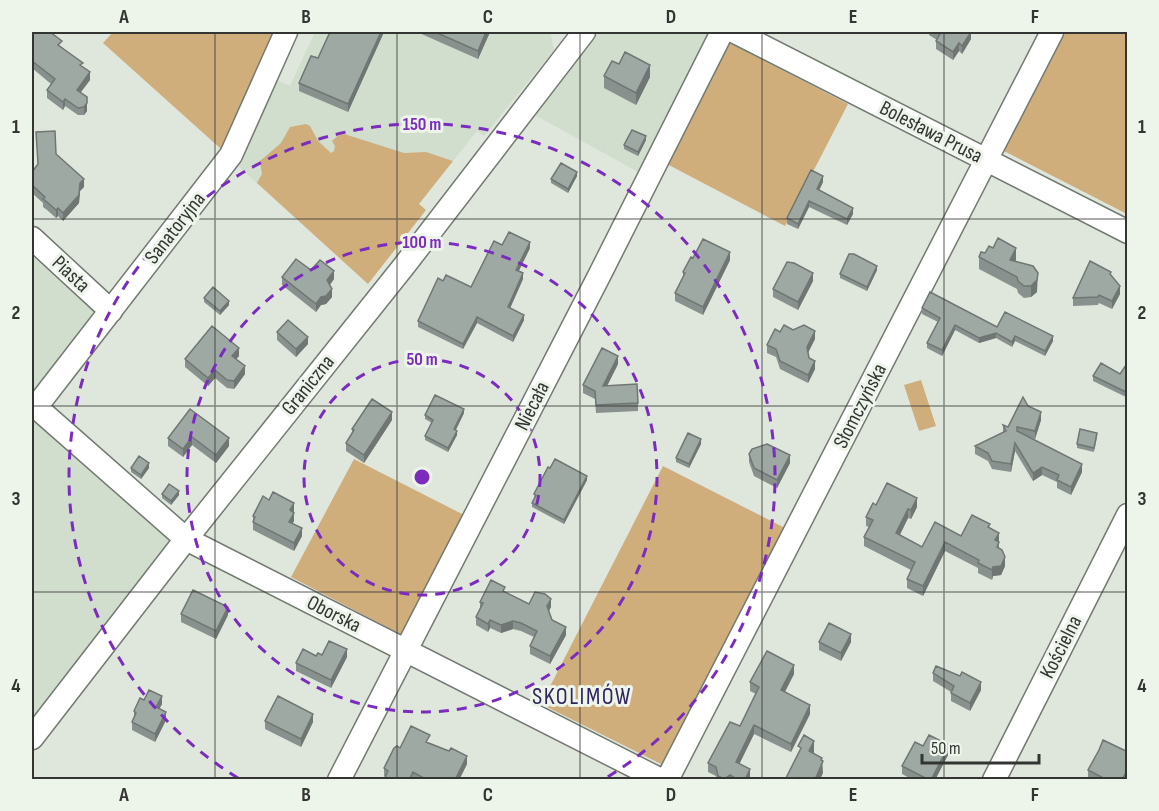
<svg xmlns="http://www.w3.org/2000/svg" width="1159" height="811" viewBox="0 0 1159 811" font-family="'Sofia Sans Condensed',sans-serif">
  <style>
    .built { fill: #d1ddcd }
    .green { fill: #cfae7c }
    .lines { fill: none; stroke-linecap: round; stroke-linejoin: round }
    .minor-casing { stroke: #737a71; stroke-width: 25 }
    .minor { stroke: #fff; stroke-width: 22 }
    .wall { fill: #88918d }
    .shaded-wall { fill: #6f7673 }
    .building { fill: #9ea9a4; stroke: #6f7673; stroke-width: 1.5 }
    .grid { fill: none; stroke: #333532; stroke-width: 1.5; stroke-opacity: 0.55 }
    .ring { fill: none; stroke: #7b2cbf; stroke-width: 3; stroke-dasharray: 10 8 }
    .labels { text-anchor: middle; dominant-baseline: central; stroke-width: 6; stroke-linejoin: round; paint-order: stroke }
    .street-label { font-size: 21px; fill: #333532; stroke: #edf4ea }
    .quarter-label { font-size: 24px; letter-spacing: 1.5px; fill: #31245f; stroke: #edf4ea }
    .centre { fill: #7b2cbf; stroke: #edf4ea; stroke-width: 3 }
    .ring-label { font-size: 18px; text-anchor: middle; font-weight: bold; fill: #7b2cbf; stroke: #edf4ea; stroke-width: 6; stroke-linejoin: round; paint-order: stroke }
    .neatline { fill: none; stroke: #333532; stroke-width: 2 }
    .grid-label { font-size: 20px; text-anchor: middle; font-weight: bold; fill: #333532 }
  </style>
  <rect width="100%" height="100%" fill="#dfe7dd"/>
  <!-- built -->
  <path class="built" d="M 315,32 L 553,32 L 551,36 L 554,50 L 484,136 L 477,131 L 453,161 L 419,204 L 426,210 L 368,284 L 239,167 L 277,80 L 290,86 Z
    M 597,32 L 709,33 L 638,172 L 533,114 Z
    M 32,251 L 92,306 L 93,313 L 32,393 Z
    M 32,416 L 170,540 L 169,547 L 32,723 Z"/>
  <!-- green -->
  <path class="green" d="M 113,32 L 276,32 L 221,149 L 103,43 Z
    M 1060,32 L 1127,32 L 1127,214 L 1000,149 Z
    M 726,41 L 848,104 L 785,226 L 665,163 Z
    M 306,124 L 310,126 L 318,141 L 331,153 L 334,151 L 335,146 L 332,141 L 341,133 L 404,153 L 426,152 L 453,161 L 419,204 L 426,210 L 368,284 L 257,183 L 262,174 L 260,161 L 281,143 L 290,127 Z
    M 921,380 L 936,426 L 919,431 L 904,385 Z
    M 354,459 L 464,515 L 402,635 L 291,577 Z
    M 663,466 L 785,528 L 665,766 L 541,704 Z"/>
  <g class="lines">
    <defs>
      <path id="minor" d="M 286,32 L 231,155 L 36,407 L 186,539 L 661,780
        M 735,32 L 1128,232
        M 32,238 L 111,311
        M 32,738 L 186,539 L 404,266 L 584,32
        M 339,780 L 599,276 L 722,32
        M 667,780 L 1052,32
        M 994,780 L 1128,515"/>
    </defs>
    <!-- minor casing -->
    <use href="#minor" class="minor-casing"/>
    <!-- minor -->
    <use href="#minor" class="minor"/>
  </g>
  <!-- wall -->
  <path class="wall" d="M 32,32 L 62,47 L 83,67 L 90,80 L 81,92 L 87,111 L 84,115 L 78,115 L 65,106 L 63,110 L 47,98 L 47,90 L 51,84 L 32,68 Z
    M 384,32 L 348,112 L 299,91 L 299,83 L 318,58 Z
    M 417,32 L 490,32 L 478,59 Z
    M 929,32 L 971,32 L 971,39 L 962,54 L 959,51 L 953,60 L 936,49 L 936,41 L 937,40 L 929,35 Z
    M 619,64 L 650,77 L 636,105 L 604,88 L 604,76 Z
    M 36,132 L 56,154 L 84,187 L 80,191 L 79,203 L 63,221 L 58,216 L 56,218 L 47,210 L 43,207 L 43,203 L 32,193 L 32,172 L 38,165 Z
    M 646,140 L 638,156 L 624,149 L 624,145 Z
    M 577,176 L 568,193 L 551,183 L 551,179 Z
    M 823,182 L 819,190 L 853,214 L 847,225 L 809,207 L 798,229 L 787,224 L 787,218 Z
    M 530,248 L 519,271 L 523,279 L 510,308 L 524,320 L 513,342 L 477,323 L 463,349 L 418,327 L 418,321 L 443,281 L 471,287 Z
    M 979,257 L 1016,260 L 1015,262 L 1037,292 L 1031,297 L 1024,298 L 1018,293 L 1017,289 L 979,269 Z
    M 693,258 L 730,260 L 703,315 L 675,301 L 675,293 L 683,278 L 683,272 Z
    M 311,270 L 334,279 L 330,285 L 332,297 L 326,304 L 321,305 L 316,312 L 282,285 L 282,277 Z
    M 877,270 L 867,291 L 840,278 L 840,274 Z
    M 1111,275 L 1120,294 L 1112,309 L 1099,303 L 1098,305 L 1073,306 L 1073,298 Z
    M 813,281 L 798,310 L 773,297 L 773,289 Z
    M 204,298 L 229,305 L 220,315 L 204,302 Z
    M 922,308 L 997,327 L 1053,341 L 1045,356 L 1015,341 L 1012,347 L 996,338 L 979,343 L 955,330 L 942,356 L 927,348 L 927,343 L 938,322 L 922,314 Z
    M 793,330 L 815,339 L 808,352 L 809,358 L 815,369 L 808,383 L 780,369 L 776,357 L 767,353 L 767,345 L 780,332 Z
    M 277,332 L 308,344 L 296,357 L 277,340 Z
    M 239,356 L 236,359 L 245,374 L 234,389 L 227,388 L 215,378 L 208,386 L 185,367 L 185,359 Z
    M 1128,362 L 1128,398 L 1093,381 L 1093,376 L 1120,374 Z
    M 618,364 L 607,386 L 638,403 L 638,411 L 596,413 L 595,399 L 583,393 L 583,385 Z
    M 1028,406 L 1041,420 L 1035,439 L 1029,438 L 1082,472 L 1071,495 L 1057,488 L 1057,482 L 1042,475 L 1033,481 L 1015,451 L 1011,472 L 992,469 L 988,461 L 975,454 L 975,446 L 1003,432 L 1003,425 L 1008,427 Z
    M 190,409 L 229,446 L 216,463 L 192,445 L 183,457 L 168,446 L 168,438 Z
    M 464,413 L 456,430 L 457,435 L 448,452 L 425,440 L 425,436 L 432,423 L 425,419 L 425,415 Z
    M 392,420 L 364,463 L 346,451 L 346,443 L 352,434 L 352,429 Z
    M 1097,437 L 1094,452 L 1077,448 L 1077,444 Z
    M 701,444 L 689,468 L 676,462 L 676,458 Z
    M 749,454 L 790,463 L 777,488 L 754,476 L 749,462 Z
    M 131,468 L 149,468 L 141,479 L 131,472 Z
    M 550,468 L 587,480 L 564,524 L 532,507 L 532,503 L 535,498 L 534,494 Z
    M 162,494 L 179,495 L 171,505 L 162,498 Z
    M 876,505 L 917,507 L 911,519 L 908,518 L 900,535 L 922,547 L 990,528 L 999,542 L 999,549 L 1005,566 L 1001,575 L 993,576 L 992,580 L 978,573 L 978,568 L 945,551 L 923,596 L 907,588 L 907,579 L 911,570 L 864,546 L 864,537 L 869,527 L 866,526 L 866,517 Z
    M 294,511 L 294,521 L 292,524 L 302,536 L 294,551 L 253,530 L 253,516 Z
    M 505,592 L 529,604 L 551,607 L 549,611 L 552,620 L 566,635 L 550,664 L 530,654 L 530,646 L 534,637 L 521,631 L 513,629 L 501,633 L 490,628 L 488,632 L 476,625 L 476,617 L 480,608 L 480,602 Z
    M 181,614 L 228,615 L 216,639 L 181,622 Z
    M 819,642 L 851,642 L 841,661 L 819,650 Z
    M 316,656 L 347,657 L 331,688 L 296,671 L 296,663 Z
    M 933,673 L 981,690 L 970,711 L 951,701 L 951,692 L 933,681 Z
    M 794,674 L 785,692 L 810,714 L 791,752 L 754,734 L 739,764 L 750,778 L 750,780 L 717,780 L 716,776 L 708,772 L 708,763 L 740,726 L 756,694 L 750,691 L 750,682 Z
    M 144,700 L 162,704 L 159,709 L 166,720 L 155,742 L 132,730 L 132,722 L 134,717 L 134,711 Z
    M 265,721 L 313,722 L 301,747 L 265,729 Z
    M 430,743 L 467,764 L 459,780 L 384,780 L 385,777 L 384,776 L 384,768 L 400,748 Z
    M 923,746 L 949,753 L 935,780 L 913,780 L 902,774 L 902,766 Z
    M 1128,752 L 1128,776 L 1126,780 L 1091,780 L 1088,778 L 1088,770 Z"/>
  <!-- shaded-wall -->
  <path class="shaded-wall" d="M 381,32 L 384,32 L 348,112 L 348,104 Z
    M 486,32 L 490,32 L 478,59 L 478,51 Z
    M 971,32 L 971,39 L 962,54 L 962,46 Z
    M 959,43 L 959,51 L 953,60 L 953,52 Z
    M 650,65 L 650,77 L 636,105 L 636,93 Z
    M 90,72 L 90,80 L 77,97 L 77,90 Z
    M 65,99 L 65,106 L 63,110 L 63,102 Z
    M 87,103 L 87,111 L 84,115 L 84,107 Z
    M 646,136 L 646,140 L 638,156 L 638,152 Z
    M 577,172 L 577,176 L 568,193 L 568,189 Z
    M 823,176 L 823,182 L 817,195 L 817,189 Z
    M 84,179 L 84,187 L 80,191 L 79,203 L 63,221 L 63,213 L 80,183 Z
    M 809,201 L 809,207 L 798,229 L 798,224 Z
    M 58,208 L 58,216 L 56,218 L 56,210 Z
    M 853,208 L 853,214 L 847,225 L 847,219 Z
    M 530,242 L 530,248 L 516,276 L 516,270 Z
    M 1016,248 L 1016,260 L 1010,272 L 1010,260 Z
    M 730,252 L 730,260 L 703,315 L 703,307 Z
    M 877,266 L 877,270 L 867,291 L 867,287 Z
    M 334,271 L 334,279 L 327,288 L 327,280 Z
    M 523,273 L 523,279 L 508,313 L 508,307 Z
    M 813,273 L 813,281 L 798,310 L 798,302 Z
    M 1038,273 L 1037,292 L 1031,297 L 1031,286 Z
    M 1120,286 L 1120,294 L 1112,309 L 1112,301 Z
    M 332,289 L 332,297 L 326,304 L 321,305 L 316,312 L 316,304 L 321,297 Z
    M 229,301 L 229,305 L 220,315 L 220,311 Z
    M 524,315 L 524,320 L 513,342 L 513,336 Z
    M 477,317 L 477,323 L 463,349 L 463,344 Z
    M 955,325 L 955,330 L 942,356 L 942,350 Z
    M 815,331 L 815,339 L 807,355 L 807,347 Z
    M 996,333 L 996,338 L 979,343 L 979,338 Z
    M 1015,336 L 1015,341 L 1012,347 L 1012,342 Z
    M 1053,336 L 1053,341 L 1045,356 L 1045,351 Z
    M 308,337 L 308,344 L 296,357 L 296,349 Z
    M 239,348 L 239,356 L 232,364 L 232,356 Z
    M 618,356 L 618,364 L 603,394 L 603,386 Z
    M 815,361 L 815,369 L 808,383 L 808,375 Z
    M 245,366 L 245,374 L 234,389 L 234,381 Z
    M 215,370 L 215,378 L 208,386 L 208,378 Z
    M 464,409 L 464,413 L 454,433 L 454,429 Z
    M 392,412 L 392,420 L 364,463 L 364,455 Z
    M 1041,412 L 1041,420 L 1035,439 L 1035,431 Z
    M 457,431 L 457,435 L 448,452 L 448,448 Z
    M 192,437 L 192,445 L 183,457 L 183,449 Z
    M 229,438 L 229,446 L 216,463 L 216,455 Z
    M 701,439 L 701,444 L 689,468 L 689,464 Z
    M 1015,443 L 1015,451 L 1011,472 L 1011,464 Z
    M 790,455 L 790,463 L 777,488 L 777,480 Z
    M 149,463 L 149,468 L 141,479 L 141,475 Z
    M 1082,464 L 1082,472 L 1071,495 L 1071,487 Z
    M 1042,467 L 1042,475 L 1033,481 L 1033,473 Z
    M 587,476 L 587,480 L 564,524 L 564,520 Z
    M 179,491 L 179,495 L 171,505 L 171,501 Z
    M 917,498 L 917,507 L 911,519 L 911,510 Z
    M 294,503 L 294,511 L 290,518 L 290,510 Z
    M 908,509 L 908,518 L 896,542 L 896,533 Z
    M 294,513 L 294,521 L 289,530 L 289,522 Z
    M 302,528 L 302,536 L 294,551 L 294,543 Z
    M 999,533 L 999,542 L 995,540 Z
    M 945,542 L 945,551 L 923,596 L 923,586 Z
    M 1005,557 L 1005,566 L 1001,575 L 993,576 L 992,580 L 992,570 L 993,567 Z
    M 551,599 L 551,607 L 547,614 L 547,606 Z
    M 228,607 L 228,615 L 216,639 L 216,631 Z
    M 490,620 L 490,628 L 488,632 L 488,624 Z
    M 513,621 L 513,629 L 501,633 L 501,625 Z
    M 566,627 L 566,635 L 550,664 L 550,656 Z
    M 851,634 L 851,642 L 841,661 L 841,653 Z
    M 347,649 L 347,657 L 331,688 L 331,680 Z
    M 794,665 L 794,674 L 781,699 L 781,690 Z
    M 981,682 L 981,690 L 970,711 L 970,703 Z
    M 162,696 L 162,704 L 156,715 L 156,707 Z
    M 810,705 L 810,714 L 791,752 L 791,744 Z
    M 166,712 L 166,720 L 155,742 L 155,734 Z
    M 313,714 L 313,722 L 301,747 L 301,739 Z
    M 754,725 L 754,734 L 736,771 L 736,762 Z
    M 814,741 L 814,753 L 809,763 L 809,751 Z
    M 949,745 L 949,753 L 935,780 L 931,780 Z
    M 467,756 L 467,764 L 459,780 L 455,780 Z
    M 822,758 L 823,773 L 820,780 L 815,780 Z
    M 1128,768 L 1128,776 L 1126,780 L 1122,780 Z
    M 750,769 L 750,780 L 745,780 Z
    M 730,775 L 730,780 L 724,780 L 724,779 Z"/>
  <!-- building -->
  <path class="building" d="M 32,32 L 50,32 L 62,41 L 58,45 L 83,63 L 80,65 L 90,72 L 77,90 L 87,97 L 87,103 L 84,107 L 78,108 L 65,99 L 63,102 L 47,90 L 55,79 L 32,61 Z
    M 330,32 L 381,32 L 348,104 L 299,83 L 311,56 L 318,58 Z
    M 435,32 L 486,32 L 478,51 Z
    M 936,32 L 971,32 L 962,46 L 959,43 L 953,52 L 936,41 L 940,34 Z
    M 625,52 L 650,65 L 636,93 L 604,76 L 612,61 L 619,64 Z
    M 632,130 L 646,136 L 638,152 L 624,145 Z
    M 55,131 L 56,154 L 84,179 L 80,183 L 79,195 L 63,213 L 58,208 L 56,210 L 47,202 L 43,199 L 45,197 L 32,185 L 32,172 L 38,164 L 36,132 Z
    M 561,163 L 577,172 L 568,189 L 551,179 Z
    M 811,170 L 823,176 L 817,189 L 853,208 L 847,219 L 809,201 L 798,224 L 787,218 Z
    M 509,232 L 530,242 L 516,270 L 523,273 L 508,307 L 524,315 L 513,336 L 477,317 L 463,344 L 418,321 L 438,278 L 443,281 L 446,275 L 471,287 L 494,241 L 502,245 Z
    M 998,238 L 1016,248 L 1010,260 L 1033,266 L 1038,273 L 1037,280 L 1031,286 L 1024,286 L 1018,281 L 1017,277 L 979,257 L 981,252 L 985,253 L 989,246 L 993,248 Z
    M 703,239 L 730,252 L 703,307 L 675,293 L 685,273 L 683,272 L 691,257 L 693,258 Z
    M 849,254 L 854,254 L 877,266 L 867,287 L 840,274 Z
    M 296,259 L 311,270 L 320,260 L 334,271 L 327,280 L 332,289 L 326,296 L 321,297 L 316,304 L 282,277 Z
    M 1090,261 L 1111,272 L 1110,274 L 1120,286 L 1112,301 L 1099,295 L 1098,297 L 1073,298 Z
    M 787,262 L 794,263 L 813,273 L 798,302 L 773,289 Z
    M 213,287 L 229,301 L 220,311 L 204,298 Z
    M 930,292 L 997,327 L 1005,312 L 1053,336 L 1045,351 L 1015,336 L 1012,342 L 996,333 L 979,338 L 955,325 L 942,350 L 927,343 L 940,318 L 922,308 Z
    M 288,320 L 308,337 L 296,349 L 277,332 Z
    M 784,325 L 793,330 L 804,325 L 815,331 L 807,347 L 809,358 L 815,361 L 808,375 L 780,361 L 776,349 L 767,345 L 775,329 L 780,332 Z
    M 212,326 L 239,348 L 232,356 L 245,366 L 234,381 L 227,380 L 215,370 L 208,378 L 185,359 Z
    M 602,348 L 618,356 L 603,386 L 637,384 L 638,403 L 596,405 L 595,391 L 583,385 Z
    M 1128,362 L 1128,393 L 1093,376 L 1101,363 L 1120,374 Z
    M 435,395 L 464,409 L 454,429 L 457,431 L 448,448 L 425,436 L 433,420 L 425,415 Z
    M 1023,397 L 1028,406 L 1041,412 L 1035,431 L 1017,427 L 1017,431 L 1082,464 L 1071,487 L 1057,480 L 1059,475 L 1042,467 L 1033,473 L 1015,443 L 1011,464 L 992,461 L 988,453 L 975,446 L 1006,431 L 1003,425 L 1008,427 Z
    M 372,399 L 392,412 L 364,455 L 346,443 L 354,430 L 352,429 Z
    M 190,409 L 229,438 L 216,455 L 192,437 L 183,449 L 168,438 Z
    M 1080,429 L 1097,433 L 1094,448 L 1077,444 Z
    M 688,433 L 701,439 L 689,464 L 676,458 Z
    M 767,444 L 790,455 L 777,480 L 754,468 L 749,454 L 752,449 Z
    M 139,456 L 149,463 L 141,475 L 131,468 Z
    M 555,459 L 587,476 L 564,520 L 532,503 L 536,495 L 534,494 L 548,467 L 550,468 Z
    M 887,483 L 917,498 L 911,510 L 908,509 L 896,533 L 922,547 L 935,522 L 961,536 L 972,515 L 990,524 L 988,527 L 999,533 L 995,540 L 999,542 L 997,547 L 1002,550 L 1005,557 L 1001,566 L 993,567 L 992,570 L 978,563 L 979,560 L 945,542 L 923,586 L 907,579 L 915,562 L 864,537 L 873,520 L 866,517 L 873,503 L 876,505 Z
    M 169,484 L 179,491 L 171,501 L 162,494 Z
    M 273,492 L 294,503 L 290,510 L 294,513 L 289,522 L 302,528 L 294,543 L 253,522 L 255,517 L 253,516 L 263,496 L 269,500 Z
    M 491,580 L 505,587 L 503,591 L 529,604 L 535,592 L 545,594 L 551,599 L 547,606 L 552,620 L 566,627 L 550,656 L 530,646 L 537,631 L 521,623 L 513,621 L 501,625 L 490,620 L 488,624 L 476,617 L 483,603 L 480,602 Z
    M 193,590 L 228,607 L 216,631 L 181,614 Z
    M 829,623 L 851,634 L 841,653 L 819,642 Z
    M 329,641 L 347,649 L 331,680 L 296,663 L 303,649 L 316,656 L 318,653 L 322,655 Z
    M 767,651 L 794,665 L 781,690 L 810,705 L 791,744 L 754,725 L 736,762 L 750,769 L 745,780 L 738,780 L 730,775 L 724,779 L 718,776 L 716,767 L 708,763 L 730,722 L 740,726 L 759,687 L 750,682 Z
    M 936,666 L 960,676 L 962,672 L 981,682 L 970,703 L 951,693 L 954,686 L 933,673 Z
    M 149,690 L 162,696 L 156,707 L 166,712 L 155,734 L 132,722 L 136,713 L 134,711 L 140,698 L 144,700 Z
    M 278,696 L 313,714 L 301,739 L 265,721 Z
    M 411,726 L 430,735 L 426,742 L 449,751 L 451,748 L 467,756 L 455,780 L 427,780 L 413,772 L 409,780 L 384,780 L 388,771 L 384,768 L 394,748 L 397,746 L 400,748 Z
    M 804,735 L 814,741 L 809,751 L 822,758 L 821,760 L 823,761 L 815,780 L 803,780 L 800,778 L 800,780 L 789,780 L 786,778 L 801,748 L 798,746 Z
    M 929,735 L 949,745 L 931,780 L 929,780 L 902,766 L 915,742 L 923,746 Z
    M 1103,740 L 1128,752 L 1128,768 L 1122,780 L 1107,780 L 1088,770 L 1099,750 Z"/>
  <!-- grid -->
  <path class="grid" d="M 215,32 L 215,780M 397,32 L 397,780M 580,32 L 580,780M 762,32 L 762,780M 944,32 L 944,780M 32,219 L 1128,219M 32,406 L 1128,406M 32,592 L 1128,592"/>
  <!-- distance rings -->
  <g class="ring">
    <circle cx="422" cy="477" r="118"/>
    <circle cx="422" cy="477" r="235"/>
    <path d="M238 778A353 353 0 1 1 606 778"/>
  </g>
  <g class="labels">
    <!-- street labels -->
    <g class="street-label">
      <text transform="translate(931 132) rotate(27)">Bolesława Prusa</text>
      <text transform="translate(175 228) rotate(-52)">Sanatoryjna</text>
      <text transform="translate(71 274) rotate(43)">Piasta</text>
      <text transform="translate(308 385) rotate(-51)">Graniczna</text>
      <text transform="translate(532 406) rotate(-63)">Niecała</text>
      <text transform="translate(860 406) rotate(-63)">Słomczyńska</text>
      <text transform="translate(334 614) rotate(27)">Oborska</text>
      <text transform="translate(1061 647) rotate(-63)">Kościelna</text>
    </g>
    <!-- quarter labels -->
    <g class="quarter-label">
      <text x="582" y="696">SKOLIMÓW</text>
    </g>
  </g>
  <circle cx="422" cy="477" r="9" class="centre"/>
  <g class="ring-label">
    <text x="422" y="130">150 m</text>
    <text x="422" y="248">100 m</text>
    <text x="422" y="365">50 m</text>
  </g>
  <!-- border -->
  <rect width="1159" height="811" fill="none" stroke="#edf4ea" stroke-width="66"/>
  <!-- scale -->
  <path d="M922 754v9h117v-9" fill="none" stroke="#333532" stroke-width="3"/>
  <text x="931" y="754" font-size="18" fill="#333532" stroke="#edf4ea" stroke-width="4.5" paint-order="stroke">50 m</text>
  <rect x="33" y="33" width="1093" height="745" class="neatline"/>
  <g class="grid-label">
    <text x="124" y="23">A</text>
    <text x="306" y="23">B</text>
    <text x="488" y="23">C</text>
    <text x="671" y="23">D</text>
    <text x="853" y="23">E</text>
    <text x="1035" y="23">F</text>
    <text x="16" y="133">1</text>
    <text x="1142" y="133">1</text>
    <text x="16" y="319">2</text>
    <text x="1142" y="319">2</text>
    <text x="16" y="505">3</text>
    <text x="1142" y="505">3</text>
    <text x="16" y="692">4</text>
    <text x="1142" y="692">4</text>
    <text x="124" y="801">A</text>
    <text x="306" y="801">B</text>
    <text x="488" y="801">C</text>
    <text x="671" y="801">D</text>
    <text x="853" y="801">E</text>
    <text x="1035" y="801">F</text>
  </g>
</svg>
